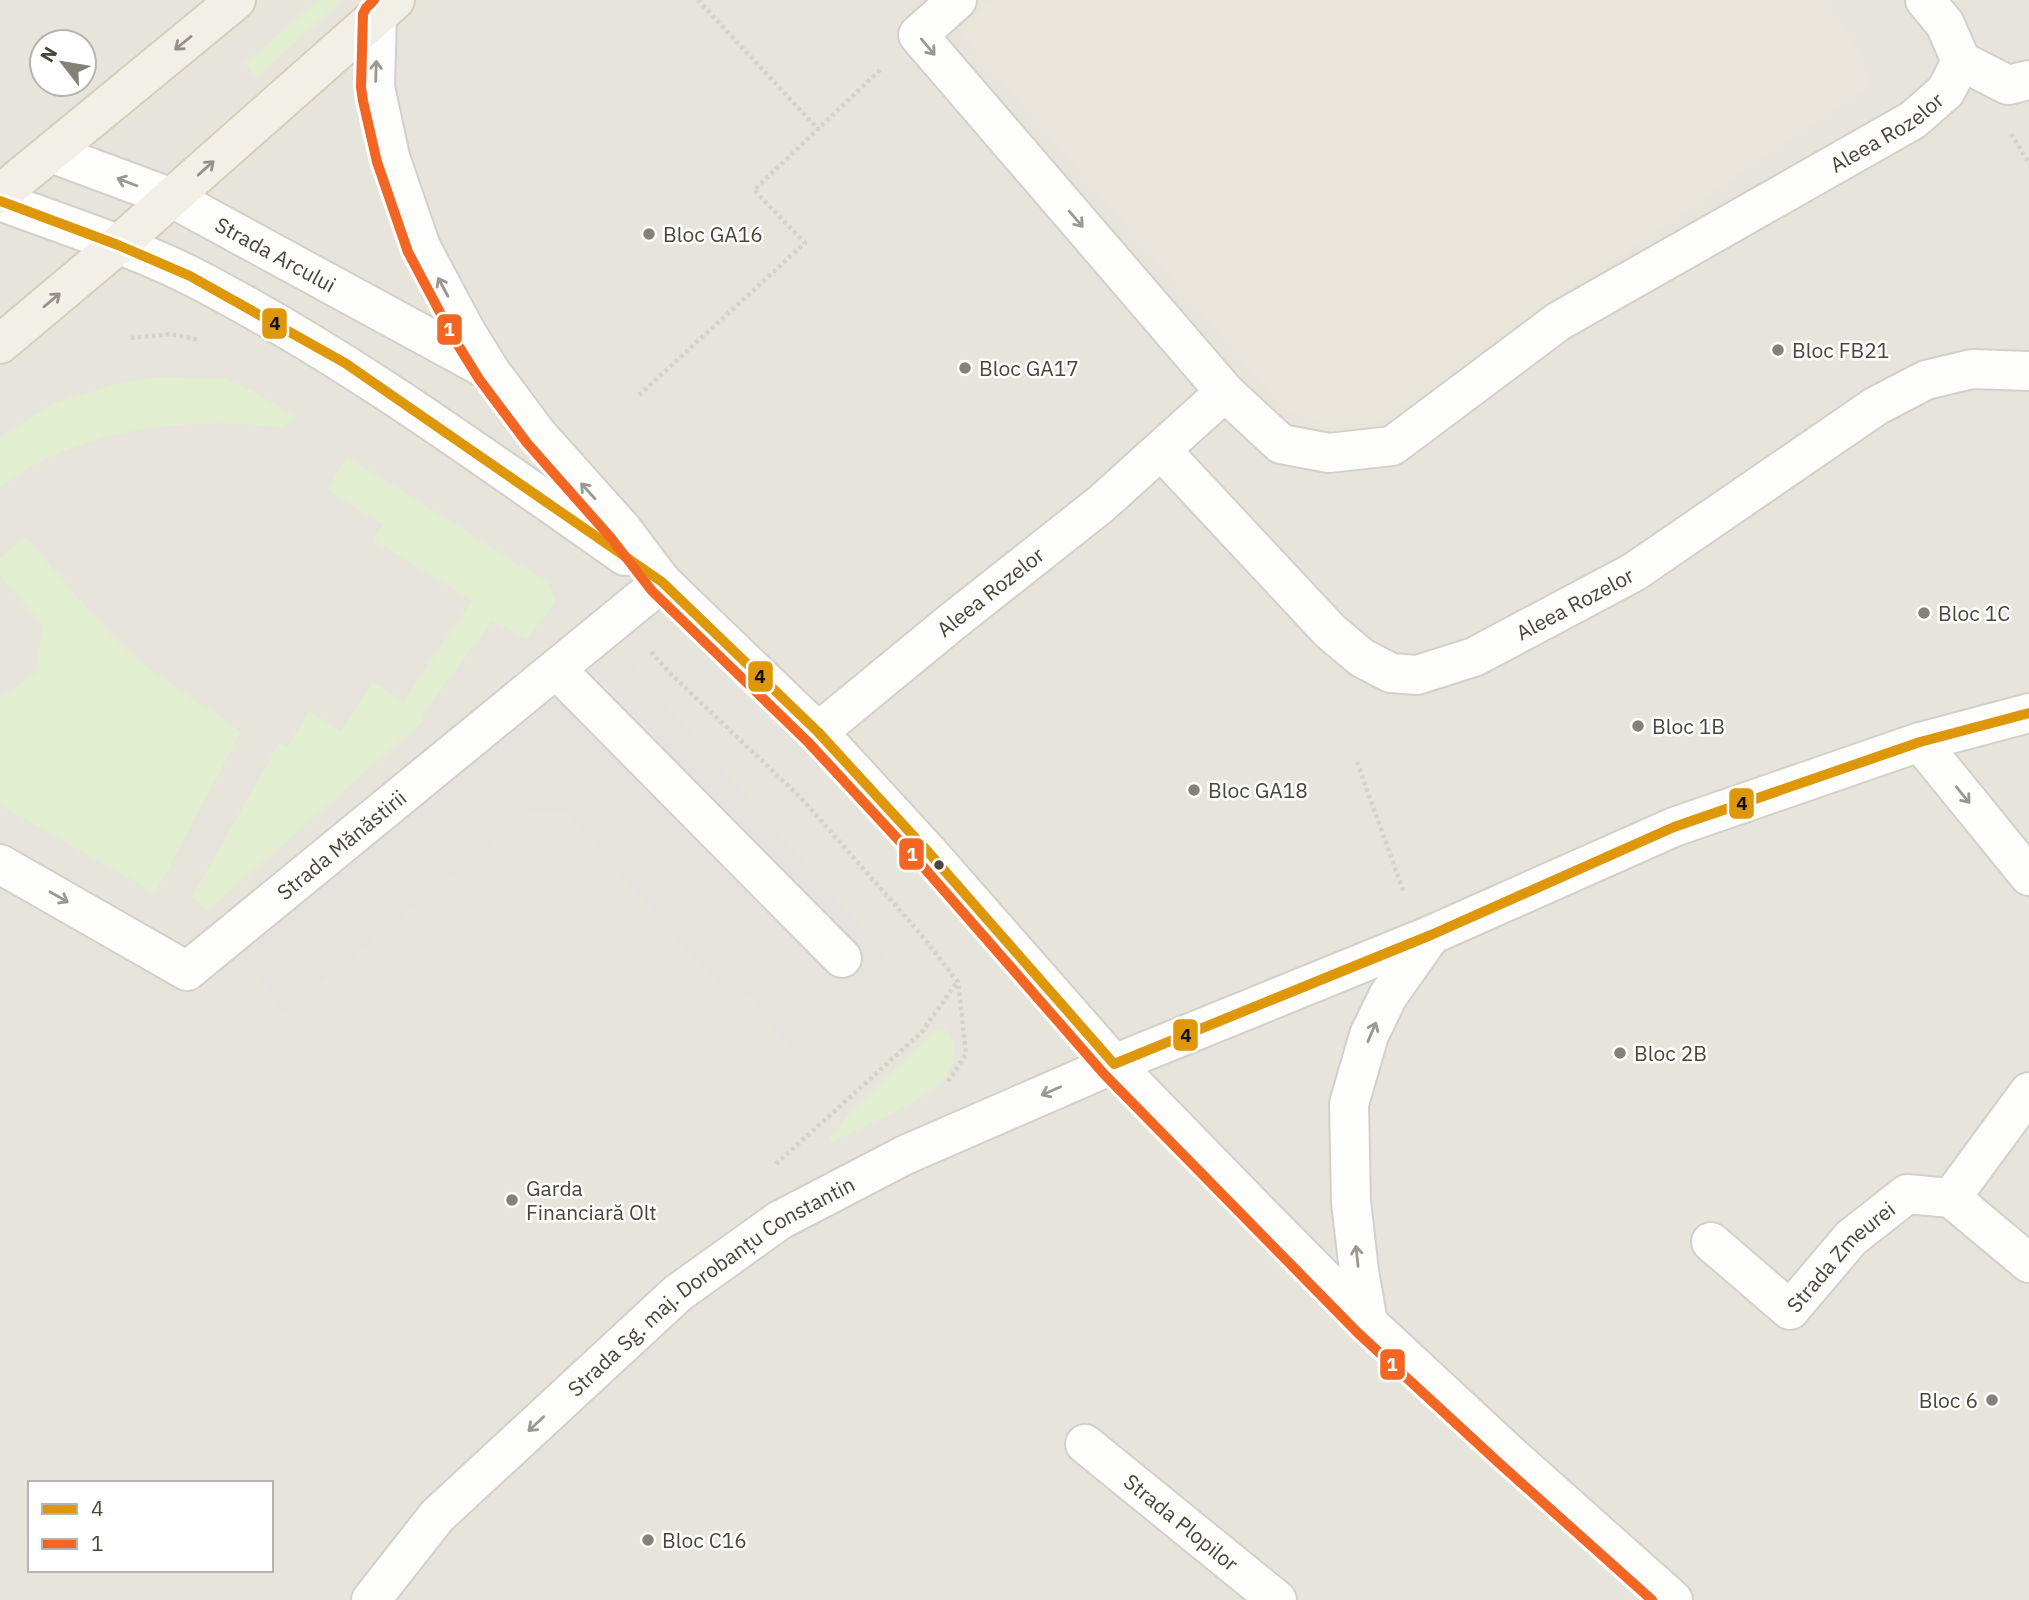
<svg xmlns="http://www.w3.org/2000/svg" width="2029" height="1600" viewBox="0 0 2029 1600" font-family="'IBM Plex Sans',sans-serif">
  <style>
    .residential { fill: #e7e4dc; fill-rule: evenodd }
    .education { fill: #eae5da }
    .green { fill: #e1eecf }
    .parking { fill: #e6e3df }
    .lines { fill: none; stroke-linecap: round; stroke-linejoin: round }
    .minor-casing { stroke: #d2d0cb; stroke-width: 42 }
    .major-casing { stroke: #d6cebb; stroke-width: 42 }
    .path { stroke: #d3d2cc; stroke-width: 4.5; stroke-dasharray: 3.5 3.5; stroke-linecap: butt }
    .minor { stroke: #fdfdfc; stroke-width: 38 }
    .major { stroke: #f2efe6; stroke-width: 38 }
    .bus-1-casing { stroke: #fff; stroke-width: 16 }
    .bus-2-casing { stroke: #fff; stroke-width: 16 }
    .bus-1 { stroke: #dd9709; stroke-width: 10 }
    .bus-2 { stroke: #f26522; stroke-width: 10 }
    .oneway { stroke: #969187 }
    .oneway2 { stroke: #9b9791 }
    .poi-dot { fill: #868178; stroke: #fff; stroke-width: 2.5 }
    .bus-dot { fill: #4b4439; stroke: #fff; stroke-width: 2.5 }
    .labels { text-anchor: middle; dominant-baseline: central; stroke-width: 5; stroke-linejoin: round; paint-order: stroke }
    .street-label { font-size: 21px; fill: #4b4439; stroke: #fff }
    .poi-label { font-size: 21px; fill: #4b4439; stroke: #fff; text-anchor: start }
    .line-badge { stroke: #fff; stroke-width: 2.5 }
    .badge-label { font-size: 19px; text-anchor: middle; font-weight: bold; fill: #fff }
    .pale-badge-label { font-size: 19px; text-anchor: middle; font-weight: bold; fill: #111 }
  </style>
  <rect width="100%" height="100%" fill="#f4f2ee"/>
  <!-- residential -->
  <path class="residential" d="M 0,0 L 2029,0 L 2029,1600 L 0,1600 ZM 42,42 L 84,42 L 84,84 L 42,84 ZM 30,1483 L 271,1483 L 271,1570 L 30,1570 Z"/>
  <!-- education -->
  <path class="education" d="M 993,0 L 1819,0 L 1843,25 L 1863,59 L 1867,86 L 1378,422 L 1334,429 L 1284,408 L 959,30 Z"/>
  <!-- green -->
  <path class="green" d="M 318,0 L 343,0 L 255,78 L 245,63 Z
    M 154,377 L 226,379 L 255,392 L 297,418 L 282,428 C 192,415 72,429 0,488 L 0,437 L 52,404 L 120,383 Z
    M 347,457 L 547,582 L 556,602 L 527,639 L 492,621 L 424,712 L 422,722 L 207,911 L 192,897 L 279,743 L 287,747 L 309,711 L 341,731 L 373,682 L 404,701 L 472,600 L 373,540 L 383,524 L 327,490 Z
    M 25,537 C 58,573 88,612 123,646 C 158,680 203,703 241,732 L 155,893 L 0,805 L 0,697 L 35,674 L 43,625 L 0,576 L 0,558 Z
    M 939,1030 L 946,1030 C 957,1043 955,1062 946,1076 C 928,1101 860,1128 831,1142 L 829,1138 L 849,1114 L 932,1033 Z"/>
  <!-- parking -->
  <path class="parking" d="M 595,665 L 632,665 L 887,957 L 792,1050 L 748,996 L 723,990 L 566,813 L 533,812 L 445,881 L 284,1013 L 238,948 Z"/>
  <g class="lines">
    <defs>
      <g id="minor">
        <path d="M 957,0 L 918,35 L 1225,392"/>
        <path d="M 377,16 L 375,87 L 390,157 L 421,247 L 465,330 L 491,372 L 538,435 L 622,529 L 662,582 L 818,732 L 929,853 L 1114,1064 L 1261,1215 L 1368,1323 L 1508,1453 L 1673,1600"/>
        <path d="M 1961,61 L 2008,85 L 2029,80"/>
        <path id="s1" d="M 51,153 L 172,198 L 490,371"/>
        <path d="M 0,201 C 64,225 131,246 193,277 C 346,356 485,458 625,556"/>
        <path id="s2" d="M 1161,450 L 1330,631 L 1362,658 L 1391,673 L 1417,675 L 1474,657 L 1634,572 L 1876,406 L 1926,380 L 1972,369 L 2029,371"/>
        <path d="M 556,669 L 842,958"/>
        <path id="s3" d="M 818,732 L 953,621 L 1101,504 L 1225,392 L 1281,444 L 1329,453 L 1392,446 L 1559,321 L 1913,120 L 1946,91 L 1961,61 L 1945,24 L 1925,0"/>
        <path d="M 1920,742 L 2029,876"/>
        <path id="s4" d="M 0,864 L 187,971 L 662,582"/>
        <path d="M 1951,1198 L 2029,1092"/>
        <path id="s5" d="M 1711,1242 L 1790,1310 L 1851,1238 L 1907,1194 L 1951,1198 L 2029,1263"/>
        <path d="M 1368,1323 L 1359,1271 L 1351,1202 L 1349,1104 L 1369,1035 L 1388,996 L 1431,935"/>
        <path id="s6" d="M 1085,1444 L 1277,1600"/>
        <path id="s7" d="M 371,1600 L 437,1516 L 678,1293 L 780,1220 L 905,1155 L 1114,1064 L 1431,935 L 1674,827 L 1920,742 L 2029,713"/>
      </g>
      <path id="major" d="M 0,194 L 236,0
        M 0,344 L 118,245 L 395,0"/>
    </defs>
    <!-- minor casing -->
    <use href="#minor" class="minor-casing"/>
    <!-- major casing -->
    <use href="#major" class="major-casing"/>
    <!-- path -->
    <path class="path" d="M 698,0 L 818,129
      M 2011,134 L 2029,163
      M 131,338 L 171,334 L 199,340
      M 639,395 L 805,243 L 754,190 L 881,69
      M 651,652 L 671,674 L 803,800 L 917,930 L 958,982 L 966,1054 L 947,1083
      M 1357,762 L 1404,893
      M 776,1164 L 921,1033 L 957,982"/>
    <!-- minor -->
    <use href="#minor" class="minor"/>
    <!-- major -->
    <use href="#major" class="major"/>
    <defs>
      <path id="bus-1" d="M 0,201 L 118,245 L 190,276 L 345,363 L 662,582 L 818,732 L 929,853 L 1114,1064 L 1431,935 L 1674,827 L 1920,742 L 2029,713"/>
      <path id="bus-2" d="M 374,0 L 366,8 L 363,14 L 361,87 L 363,101 L 377,162 L 408,252 L 453,337 L 479,379 L 527,443 L 611,538 L 652,591 L 808,742 L 919,862 L 1104,1074 L 1358,1333 L 1499,1463 L 1652,1600"/>
    </defs>
    <!-- bus-1 casing -->
    <use href="#bus-1" class="bus-1-casing"/>
    <!-- bus-2 casing -->
    <use href="#bus-2" class="bus-2-casing"/>
    <!-- bus-1 -->
    <use href="#bus-1" class="bus-1"/>
    <!-- bus-2 -->
    <use href="#bus-2" class="bus-2"/>
  </g>
  <!-- one-way arrows -->
  <defs><path id="oneway-shaft" d="M-6 0H5M1.5-3L5.5 0L1.5 3" fill="none" stroke-width="1.6" stroke-linecap="round" stroke-linejoin="round" transform="scale(1.75)"/></defs>
  <g class="oneway">
    <use href="#oneway-shaft" transform="translate(183 43) rotate(141)"/>
    <use href="#oneway-shaft" transform="translate(206 168) rotate(-42)"/>
    <use href="#oneway-shaft" transform="translate(52 300) rotate(-40)"/>
  </g>
  <g class="oneway2">
    <use href="#oneway-shaft" transform="translate(928 47) rotate(50)"/>
    <use href="#oneway-shaft" transform="translate(376 71) rotate(-88)"/>
    <use href="#oneway-shaft" transform="translate(127 182) rotate(-159)"/>
    <use href="#oneway-shaft" transform="translate(1076 219) rotate(49)"/>
    <use href="#oneway-shaft" transform="translate(443 287) rotate(-118)"/>
    <use href="#oneway-shaft" transform="translate(588 491) rotate(-132)"/>
    <use href="#oneway-shaft" transform="translate(1963 795) rotate(51)"/>
    <use href="#oneway-shaft" transform="translate(59 897) rotate(30)"/>
    <use href="#oneway-shaft" transform="translate(1372 1032) rotate(-67)"/>
    <use href="#oneway-shaft" transform="translate(1051 1091) rotate(156)"/>
    <use href="#oneway-shaft" transform="translate(1357 1256) rotate(-96)"/>
    <use href="#oneway-shaft" transform="translate(536 1424) rotate(137)"/>
  </g>
  <!-- markers -->
  <g class="poi-dot">
    <circle cx="649" cy="234" r="7"/>
    <circle cx="1778" cy="350" r="7"/>
    <circle cx="965" cy="368" r="7"/>
    <circle cx="1924" cy="613" r="7"/>
    <circle cx="1638" cy="726" r="7"/>
    <circle cx="1194" cy="790" r="7"/>
    <circle cx="1620" cy="1053" r="7"/>
    <circle cx="512" cy="1200" r="7"/>
    <circle cx="1992" cy="1400" r="7"/>
    <circle cx="648" cy="1540" r="7"/>
  </g>
  <circle class="bus-dot" cx="939" cy="865" r="6"/>
  <g class="labels">
    <!-- street labels -->
    <g class="street-label">
      <text stroke="none"><textPath href="#s3" startOffset="1306">Aleea Rozelor</textPath></text>
      <text stroke="none"><textPath href="#s1" startOffset="247">Strada Arcului</textPath></text>
      <text stroke="none"><textPath href="#s3" startOffset="222">Aleea Rozelor</textPath></text>
      <text stroke="none"><textPath href="#s2" startOffset="522">Aleea Rozelor</textPath></text>
      <text stroke="none"><textPath href="#s4" startOffset="415">Strada Mănăstirii</textPath></text>
      <text stroke="none"><textPath href="#s5" startOffset="178">Strada Zmeurei</textPath></text>
      <text stroke="none"><textPath href="#s7" startOffset="466">Strada Sg. maj. Dorobanțu Constantin</textPath></text>
      <text stroke="none"><textPath href="#s6" startOffset="124">Strada Plopilor</textPath></text>
    </g>
    <!-- poi labels -->
    <g class="poi-label">
      <text x="663" y="234">Bloc GA16</text>
      <text x="1792" y="350">Bloc FB21</text>
      <text x="979" y="368">Bloc GA17</text>
      <text x="1938" y="613">Bloc 1C</text>
      <text x="1652" y="726">Bloc 1B</text>
      <text x="1208" y="790">Bloc GA18</text>
      <text x="1634" y="1053">Bloc 2B</text>
      <text x="526" y="1188">Garda<tspan x="526" dy="24">Financiară Olt</tspan></text>
      <text x="1978" y="1400" text-anchor="end">Bloc 6</text>
      <text x="662" y="1540">Bloc C16</text>
    </g>
  </g>
  <g class="line-badge">
    <rect x="261" y="307" width="27" height="33" rx="7" fill="#dd9709"/>
    <rect x="436" y="313" width="27" height="33" rx="7" fill="#f26522"/>
    <rect x="747" y="660" width="27" height="33" rx="7" fill="#dd9709"/>
    <rect x="1728" y="787" width="27" height="33" rx="7" fill="#dd9709"/>
    <rect x="898" y="837" width="27" height="34" rx="7" fill="#f26522"/>
    <rect x="1172" y="1018" width="27" height="34" rx="7" fill="#dd9709"/>
    <rect x="1379" y="1348" width="27" height="33" rx="7" fill="#f26522"/>
  </g>
  <g class="badge-label">
    <text x="449" y="336">1</text>
    <text x="912" y="861">1</text>
    <text x="1392" y="1371">1</text>
  </g>
  <g class="pale-badge-label">
    <text x="275" y="330">4</text>
    <text x="760" y="683">4</text>
    <text x="1742" y="810">4</text>
    <text x="1186" y="1042">4</text>
  </g>
  <!-- legend -->
  <rect x="28" y="1481" width="245" height="91" fill="#ffffff" stroke="#b7b4b0" stroke-width="2"/>
  <rect x="42" y="1504" width="35" height="10" fill="#dd9709" stroke="#b7b4b0" stroke-width="2"/>
  <text x="91" y="1516" font-size="21" fill="#4b4439">4</text>
  <rect x="42" y="1539" width="35" height="10" fill="#f26522" stroke="#b7b4b0" stroke-width="2"/>
  <text x="91" y="1551" font-size="21" fill="#4b4439">1</text>
  <!-- north arrow -->
  <g transform="translate(63 63) rotate(301)"><circle r="33" fill="#ffffff" stroke="#b7b4b0" stroke-width="2"/>
  <path d="M0-5L12 26L0 18L-12 26Z" fill="#868178"/>
  <text y="-10" font-size="19" font-weight="bold" text-anchor="middle" fill="#4b4439">N</text>
  </g>
</svg>
